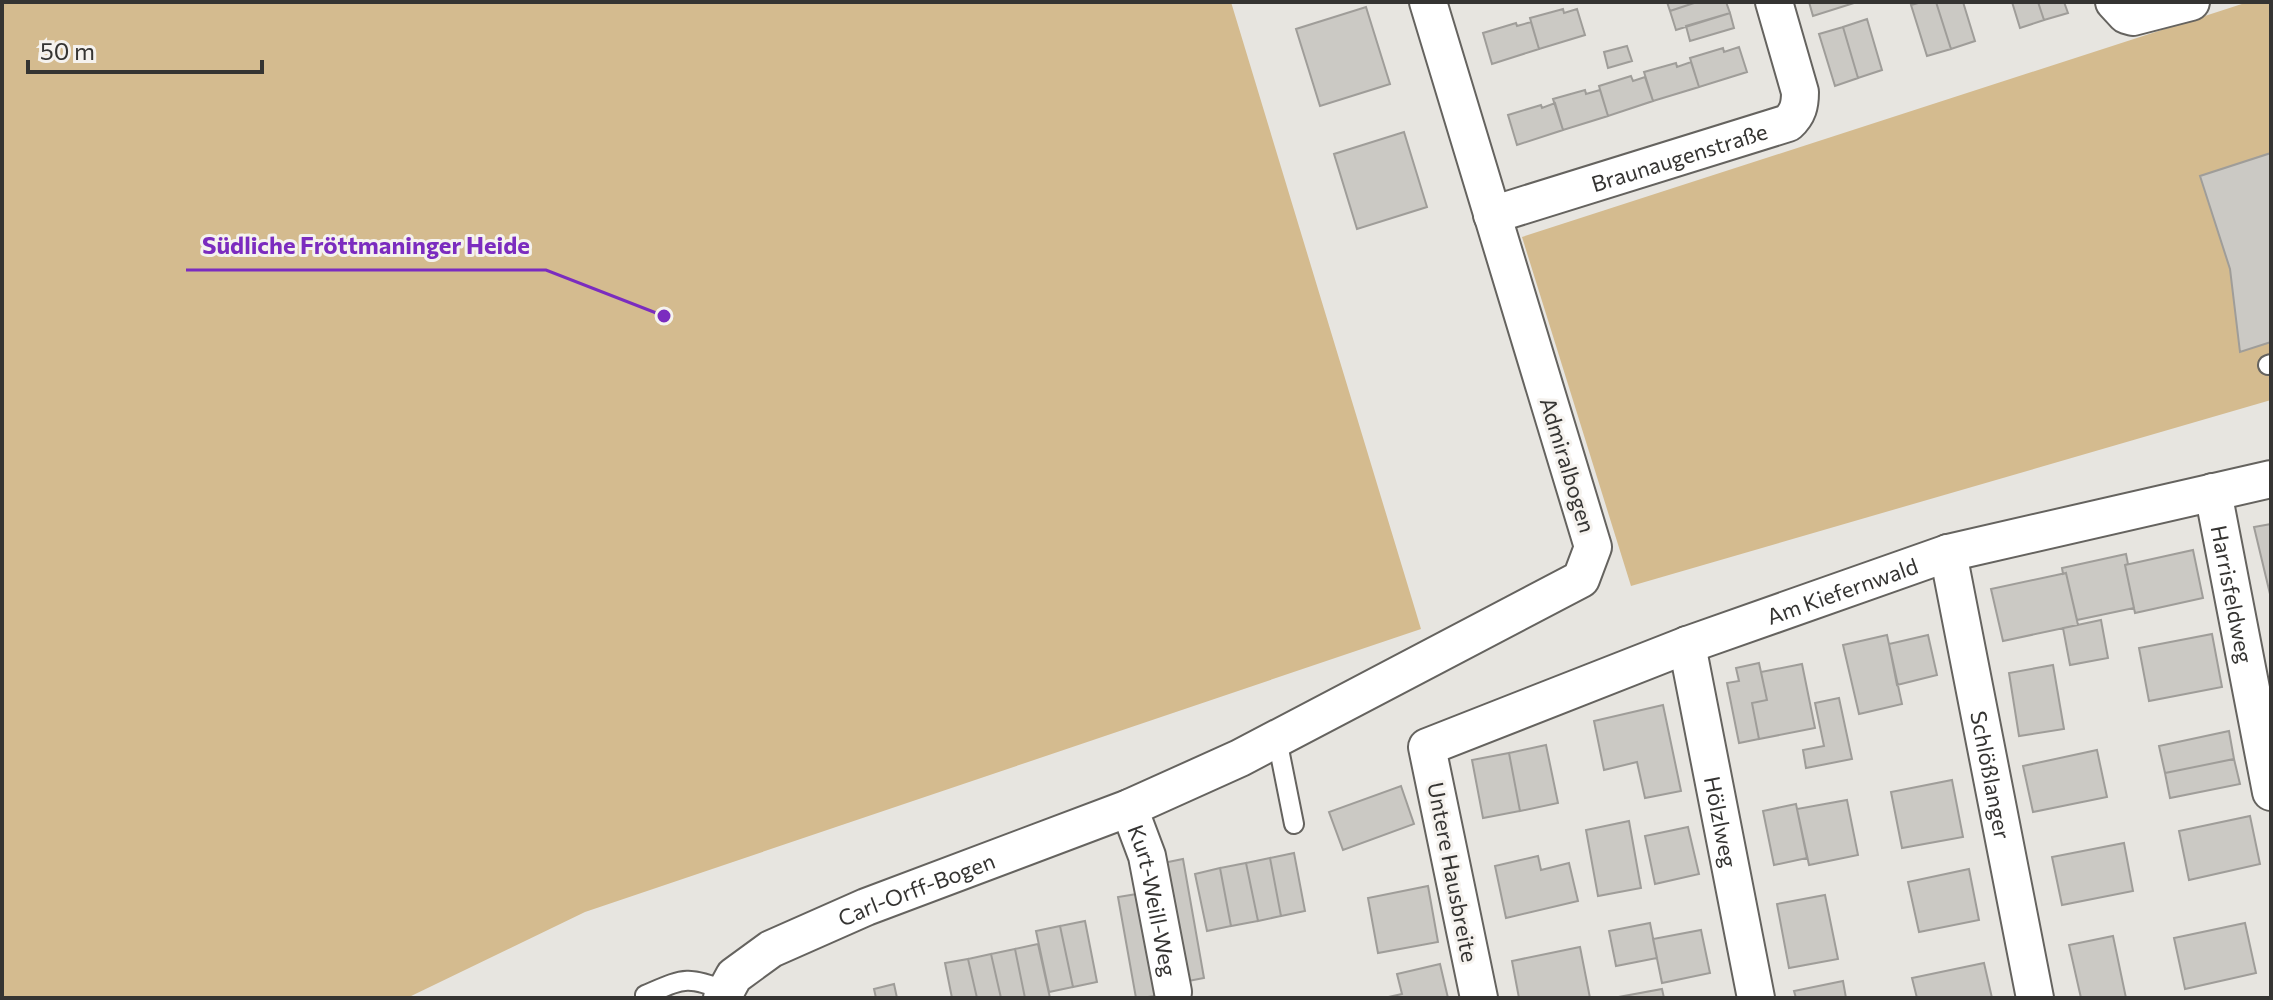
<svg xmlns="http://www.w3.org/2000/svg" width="2273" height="1000" viewBox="0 0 2273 1000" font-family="Commissioner,sans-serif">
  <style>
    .green { fill: #d4bb8f }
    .building { fill: #cbc9c4; stroke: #9f9d99; stroke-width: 2 }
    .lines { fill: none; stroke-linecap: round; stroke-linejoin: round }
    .service-casing { stroke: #65635f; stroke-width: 22 }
    .minor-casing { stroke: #65635f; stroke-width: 40 }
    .service { stroke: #fff; stroke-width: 18 }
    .minor { stroke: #fff; stroke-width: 36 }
    .labels { text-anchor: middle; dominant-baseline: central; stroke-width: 6; stroke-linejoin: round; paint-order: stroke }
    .street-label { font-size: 22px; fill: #353432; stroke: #f5f2ee }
    .leader { fill: none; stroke: #7b2cbf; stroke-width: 3 }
    .callout-dot { fill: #7b2cbf; stroke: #f5f2ee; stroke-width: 3 }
    .callout-label { font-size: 24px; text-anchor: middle; font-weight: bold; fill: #7b2cbf; stroke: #f5f2ee; stroke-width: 6; stroke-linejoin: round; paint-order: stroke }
  </style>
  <rect width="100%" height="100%" fill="#e7e5e0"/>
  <!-- green -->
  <path class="green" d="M 2,2 L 1231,2 L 1421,629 L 585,912 L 407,998 L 2,998 Z
    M 2248,2 L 2271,2 L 2271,400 L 1631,586 L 1522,237 Z"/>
  <!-- building -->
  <path class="building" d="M 1667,2 L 1697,2 L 1670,11 Z
    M 1697,2 L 1726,2 L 1730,13 L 1676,30 L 1670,11 Z
    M 1809,2 L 1854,2 L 1854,3 L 1813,16 Z
    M 1922,2 L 1936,2 L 1951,49 L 1927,56 L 1911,5 Z
    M 1936,2 L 1963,2 L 1975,41 L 1951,49 Z
    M 2012,2 L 2038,2 L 2044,20 L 2020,28 Z
    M 2038,2 L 2064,2 L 2068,13 L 2044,20 Z
    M 1366,7 L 1390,84 L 1320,106 L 1296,29 Z
    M 1563,9 L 1564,13 L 1577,9 L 1585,35 L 1539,49 L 1530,18 Z
    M 1730,13 L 1734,28 L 1690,41 L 1686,26 Z
    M 1867,19 L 1882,70 L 1858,78 L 1843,27 Z
    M 1531,22 L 1539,49 L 1492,64 L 1483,33 L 1516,23 L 1517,26 Z
    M 1843,27 L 1858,78 L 1835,86 L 1819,34 Z
    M 1627,46 L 1632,61 L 1608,68 L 1604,52 Z
    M 1739,47 L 1747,72 L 1699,87 L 1690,58 L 1723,48 L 1724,52 Z
    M 1691,62 L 1699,87 L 1653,101 L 1644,72 L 1676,63 L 1677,67 Z
    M 1631,76 L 1633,81 L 1645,77 L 1653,101 L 1608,116 L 1599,86 Z
    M 1585,90 L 1586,94 L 1600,90 L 1608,116 L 1563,130 L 1553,99 Z
    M 1555,103 L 1563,130 L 1517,145 L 1508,115 L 1541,105 L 1542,108 Z
    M 1404,132 L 1427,207 L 1357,229 L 1334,154 Z
    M 2271,153 L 2271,342 L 2240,352 L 2230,269 L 2200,176 Z
    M 2271,524 L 2271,594 L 2270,594 L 2254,527 Z
    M 2193,550 L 2203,598 L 2135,613 L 2125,565 Z
    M 2126,554 L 2128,564 L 2125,565 L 2134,608 L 2077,620 L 2066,573 L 2063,574 L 2062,568 Z
    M 2066,573 L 2078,625 L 2003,641 L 1991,589 Z
    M 2101,620 L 2108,658 L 2070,665 L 2063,628 Z
    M 2212,634 L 2222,687 L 2149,701 L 2139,648 Z
    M 1887,635 L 1902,704 L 1859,714 L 1843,645 Z
    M 1928,635 L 1937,675 L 1897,685 L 1889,644 Z
    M 1759,663 L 1767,700 L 1752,703 L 1759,739 L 1739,743 L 1727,683 L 1739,681 L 1736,668 Z
    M 1802,664 L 1815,728 L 1759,739 L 1752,703 L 1767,700 L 1761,672 Z
    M 2053,665 L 2064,729 L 2019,736 L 2009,673 Z
    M 1839,698 L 1852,759 L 1806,768 L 1803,750 L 1824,746 L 1815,703 Z
    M 1663,705 L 1681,791 L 1645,798 L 1637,762 L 1604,770 L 1594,721 Z
    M 2229,731 L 2234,759 L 2165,773 L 2159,746 Z
    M 1546,745 L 1558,803 L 1520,811 L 1509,753 Z
    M 2097,750 L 2107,797 L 2033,812 L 2023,766 Z
    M 1509,753 L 1520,811 L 1483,818 L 1472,760 Z
    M 2234,759 L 2240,784 L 2170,798 L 2165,773 Z
    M 1952,780 L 1963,837 L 1902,848 L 1891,792 Z
    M 1401,786 L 1414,824 L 1343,850 L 1329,812 Z
    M 1847,800 L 1858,855 L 1809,865 L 1797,809 Z
    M 1796,804 L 1807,858 L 1774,865 L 1763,811 Z
    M 2250,816 L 2260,864 L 2189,880 L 2179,831 Z
    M 1629,821 L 1641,888 L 1598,896 L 1586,830 Z
    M 1688,827 L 1699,874 L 1655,884 L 1645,836 Z
    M 2124,843 L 2133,891 L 2062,905 L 2052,857 Z
    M 1294,853 L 1305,911 L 1281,916 L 1270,858 Z
    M 1538,856 L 1541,870 L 1569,863 L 1578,901 L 1506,918 L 1495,866 Z
    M 1270,858 L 1281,916 L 1258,921 L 1246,863 Z
    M 1183,859 L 1204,978 L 1183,982 L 1163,863 Z
    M 1246,863 L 1258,921 L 1231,926 L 1220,868 Z
    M 1220,868 L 1231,926 L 1207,931 L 1195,874 Z
    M 1969,869 L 1979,920 L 1919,932 L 1908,882 Z
    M 1428,886 L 1438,942 L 1378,953 L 1368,898 Z
    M 1137,894 L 1155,996 L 1141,998 L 1136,998 L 1118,897 Z
    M 1825,895 L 1838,959 L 1789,968 L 1777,904 Z
    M 1085,921 L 1097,982 L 1073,987 L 1060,926 Z
    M 1650,923 L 1657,958 L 1616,966 L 1609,931 Z
    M 2245,923 L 2256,973 L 2185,989 L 2174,938 Z
    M 1060,926 L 1073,987 L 1049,992 L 1036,931 Z
    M 1701,930 L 1710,973 L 1662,983 L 1653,939 Z
    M 2113,936 L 2126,998 L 2081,998 L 2069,945 Z
    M 1038,944 L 1050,998 L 1025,998 L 1015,949 Z
    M 1580,947 L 1590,998 L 1519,998 L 1512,961 Z
    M 1015,949 L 1025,998 L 1001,998 L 991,954 Z
    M 991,954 L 1001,998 L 977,998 L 968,959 Z
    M 968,959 L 977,998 L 952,998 L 945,963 Z
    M 1984,963 L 1992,998 L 1917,998 L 1912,978 Z
    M 1440,964 L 1448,998 L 1384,998 L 1402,994 L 1397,974 Z
    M 1843,981 L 1846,998 L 1796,998 L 1794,991 Z
    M 894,984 L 897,998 L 876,998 L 874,989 Z
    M 1662,989 L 1664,998 L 1613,998 Z"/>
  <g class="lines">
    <defs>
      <path id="service" d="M 2268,365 L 2271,364
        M 1277,739 L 1294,824
        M 645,995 C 683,979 686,975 726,991"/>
      <g id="minor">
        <path d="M 2114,2 L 2126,15 L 2133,17 L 2191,2"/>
        <path id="s1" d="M 1492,215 L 1788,123 C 1798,114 1800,105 1800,92 L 1774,2"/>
        <path id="s2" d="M 2213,492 L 2271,792"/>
        <path id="s3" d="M 1948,553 L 2035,998"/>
        <path id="s4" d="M 1687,645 L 1756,998"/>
        <path id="s5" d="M 1129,808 L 1147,856 L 1173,992"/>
        <path id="s6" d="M 722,998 L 734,976 L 771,949 L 866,907 L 1129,808 L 1240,758 L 1581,579 L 1593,547 L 1428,2"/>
        <path id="s7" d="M 1479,998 L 1427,747 L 1687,645 L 1948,553 L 2271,479"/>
      </g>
    </defs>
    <!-- service casing -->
    <use href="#service" class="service-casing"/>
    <!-- minor casing -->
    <use href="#minor" class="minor-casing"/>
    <!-- service -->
    <use href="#service" class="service"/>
    <!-- minor -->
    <use href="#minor" class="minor"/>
  </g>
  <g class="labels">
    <!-- street labels -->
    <g class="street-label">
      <text stroke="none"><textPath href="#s1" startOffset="196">Braunaugenstraße</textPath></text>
      <text transform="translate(1568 465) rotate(73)">Admiralbogen</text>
      <text stroke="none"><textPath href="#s7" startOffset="700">Am Kiefernwald</textPath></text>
      <text stroke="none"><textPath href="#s2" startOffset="104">Harrisfeldweg</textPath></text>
      <text stroke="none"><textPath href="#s3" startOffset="226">Schlößlanger</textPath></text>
      <text stroke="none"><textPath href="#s4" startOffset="180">Hölzlweg</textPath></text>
      <text transform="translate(1453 872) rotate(79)">Untere Hausbreite</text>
      <text stroke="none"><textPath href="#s6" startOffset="228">Carl-Orff-Bogen</textPath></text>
      <text stroke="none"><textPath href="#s5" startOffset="96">Kurt-Weill-Weg</textPath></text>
    </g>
  </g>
  <!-- callouts -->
  <path class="leader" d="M664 316L546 270H186"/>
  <circle class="callout-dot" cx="664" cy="316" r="8"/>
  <g class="callout-label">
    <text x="366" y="254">Südliche Fröttmaninger Heide</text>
  </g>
  <!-- border -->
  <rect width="2273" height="1000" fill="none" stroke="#353432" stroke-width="8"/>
  <!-- scale -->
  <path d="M28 60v12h234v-12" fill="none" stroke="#353432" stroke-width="4"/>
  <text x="40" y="60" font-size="24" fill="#353432" stroke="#f5f2ee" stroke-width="6" paint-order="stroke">50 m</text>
</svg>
